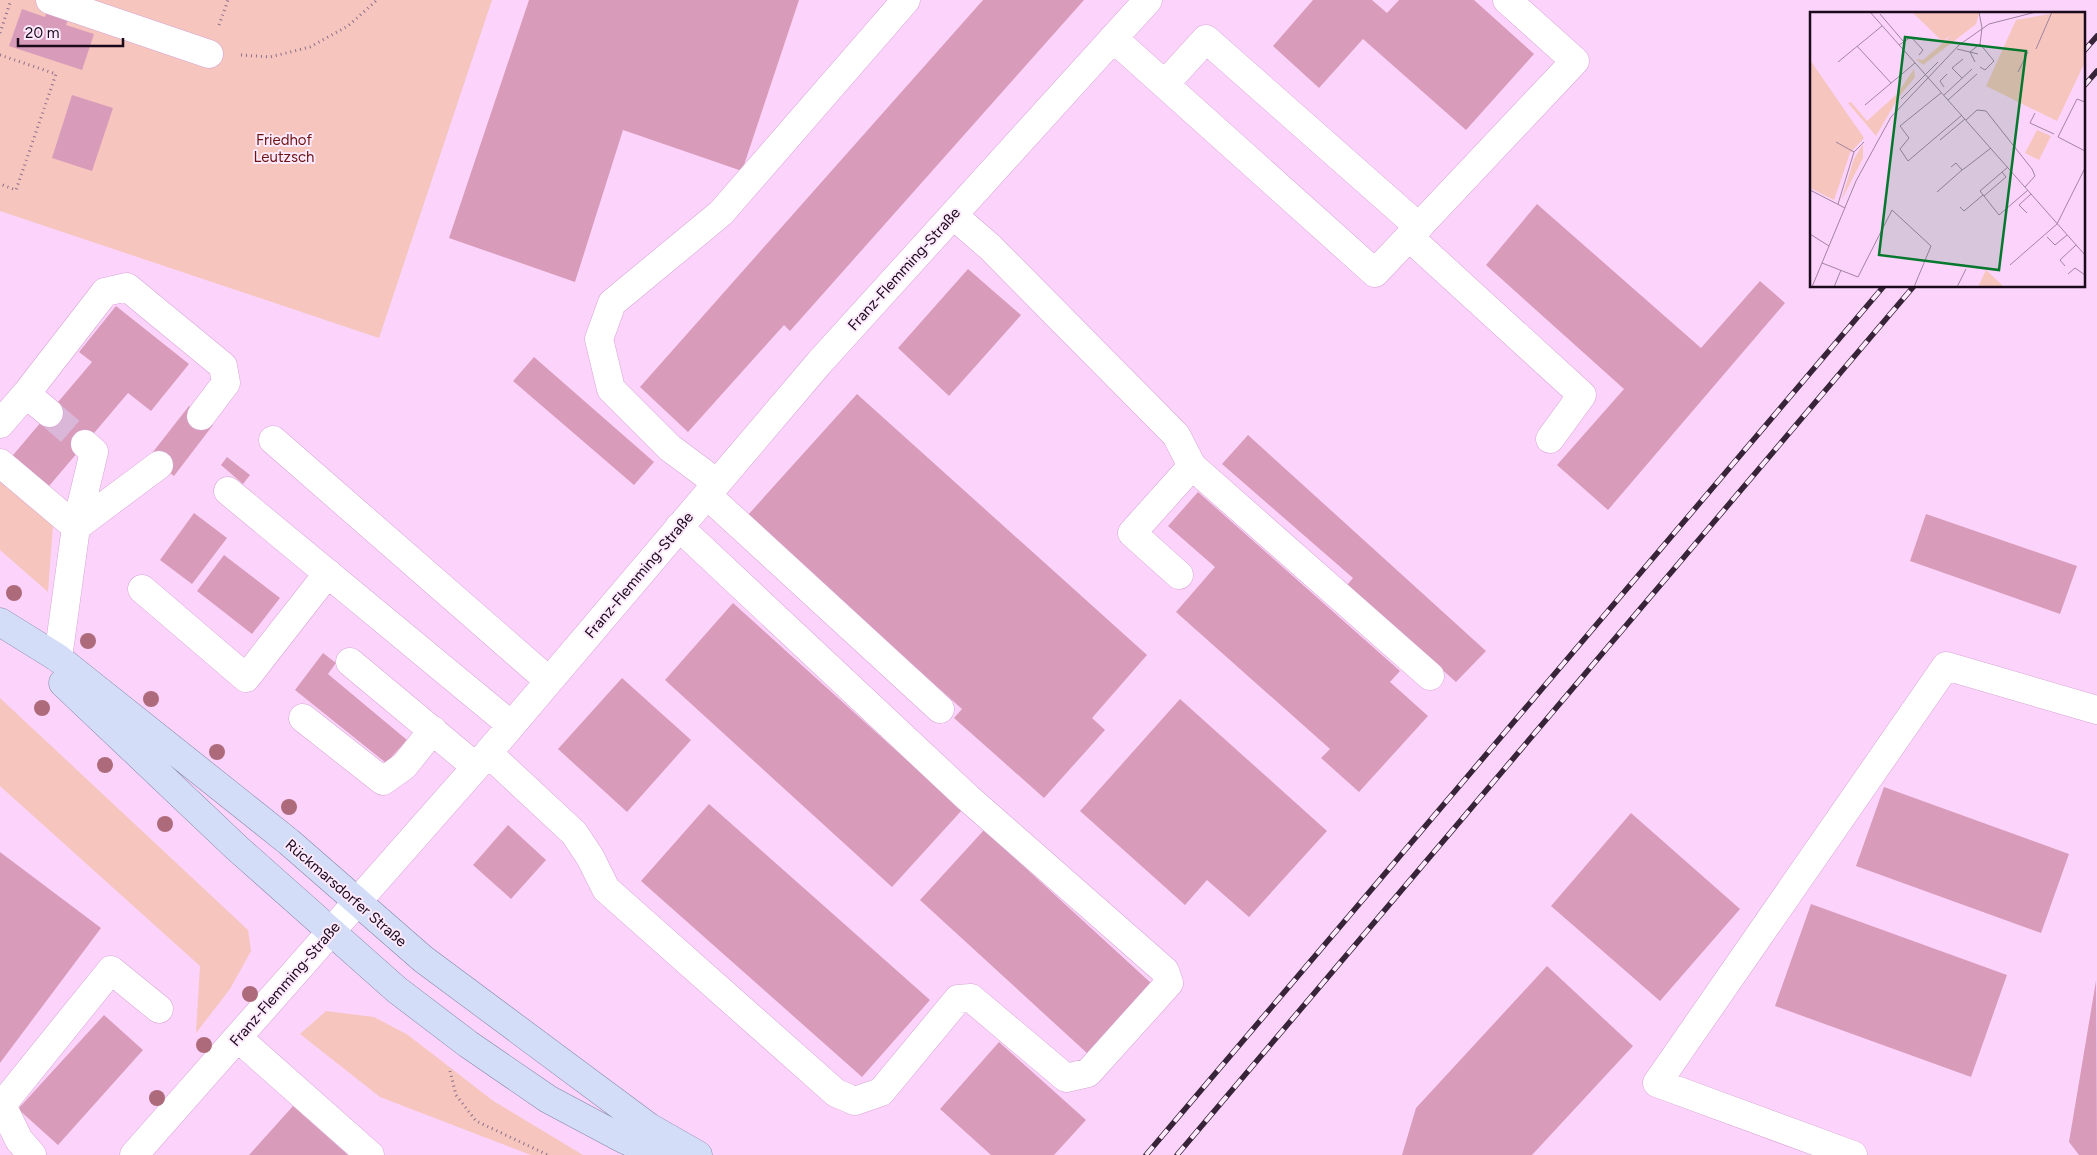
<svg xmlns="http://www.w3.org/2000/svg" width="2097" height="1155" viewBox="0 0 2097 1155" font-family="Figtree,sans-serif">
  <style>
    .green { fill: #f5c5be }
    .building { fill: #d99bba }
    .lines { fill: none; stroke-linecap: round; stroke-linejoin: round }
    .minor-tunnel { stroke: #dab6d9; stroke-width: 28; stroke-dasharray: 28 14; stroke-linecap: butt }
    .minor-casing { stroke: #d6a5d4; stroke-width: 29 }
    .major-casing { stroke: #8085a7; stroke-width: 29 }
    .path { stroke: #8d708c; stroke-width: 3; stroke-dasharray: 1 4; stroke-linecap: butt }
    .minor { stroke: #fff; stroke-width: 28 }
    .major { stroke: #d3ddf7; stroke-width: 28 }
    .rail-casing { stroke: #382438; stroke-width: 5.5 }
    .rail { stroke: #fde9fc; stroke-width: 4; stroke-dasharray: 11; stroke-linecap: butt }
    .tree { fill: #ad6a7b }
    .labels { text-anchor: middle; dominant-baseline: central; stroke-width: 4; stroke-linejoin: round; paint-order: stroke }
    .park-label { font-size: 15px; fill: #6d1412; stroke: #fde9fc }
    .street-label { font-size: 15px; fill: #1b0a1b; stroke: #fde9fc }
    .inset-road { fill: none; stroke: #a283a1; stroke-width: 1 }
    .view { fill: #06782d; fill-opacity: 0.15; stroke: #06782d; stroke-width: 2.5 }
    .inset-edge { fill: none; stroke: #1b0a1b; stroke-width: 2.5 }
  </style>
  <rect width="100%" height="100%" fill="#fcd4fb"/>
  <!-- green -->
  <path class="green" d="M 0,0 L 492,0 L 379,338 L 0,211 Z
    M 0,480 L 53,525 L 48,592 L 0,550 Z
    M 0,698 L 248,930 L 251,951 L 230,989 L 196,1033 L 200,966 L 0,786 Z
    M 326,1011 L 374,1017 L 408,1035 L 492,1100 L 583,1155 L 531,1155 L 380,1097 L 300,1034 Z"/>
  <!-- building -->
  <path class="building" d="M 51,0 L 75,0 L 66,25 L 94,34 L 82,70 L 9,46 L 22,9 L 45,17 Z
    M 529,0 L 799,0 L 742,171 L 623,130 L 575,282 L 449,238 Z
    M 983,0 L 1084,0 L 790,331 L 784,325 L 688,432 L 640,387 Z
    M 1313,0 L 1372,0 L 1387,13 L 1399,0 L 1474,0 L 1534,54 L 1466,130 L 1363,39 L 1319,88 L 1273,46 Z
    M 72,95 L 113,108 L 92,171 L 52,158 Z
    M 1537,204 L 1701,348 L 1760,281 L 1785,303 L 1608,510 L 1557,465 L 1624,389 L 1486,265 Z
    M 968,269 L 1021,315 L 949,396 L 898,348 Z
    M 116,306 L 189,364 L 151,411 L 128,393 L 44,492 L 8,461 L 92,362 L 79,352 Z
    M 534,357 L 654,462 L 634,485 L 513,381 Z
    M 857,394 L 1147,655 L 1092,718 L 1105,730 L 1044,798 L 954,718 L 962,709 L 747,516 Z
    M 189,406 L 213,425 L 174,476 L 149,457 Z
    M 1248,435 L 1486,651 L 1456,682 L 1347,585 L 1353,578 L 1222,464 Z
    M 227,457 L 250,475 L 243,484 L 221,465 Z
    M 1198,492 L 1400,671 L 1390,682 L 1428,716 L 1359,792 L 1321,758 L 1330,749 L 1176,612 L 1215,567 L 1168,526 Z
    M 194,513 L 227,538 L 192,584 L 160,560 Z
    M 1926,514 L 2077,566 L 2060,614 L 1910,561 Z
    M 224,555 L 280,598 L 252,634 L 197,591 Z
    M 733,603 L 962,810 L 892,887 L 665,680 Z
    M 323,653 L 336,663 L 328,674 L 407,740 L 386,763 L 295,690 Z
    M 622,678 L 691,740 L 627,812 L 558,749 Z
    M 1180,699 L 1327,831 L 1249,917 L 1207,880 L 1185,905 L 1080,811 Z
    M 1884,787 L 2069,854 L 2041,933 L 1856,866 Z
    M 709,804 L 930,1000 L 862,1077 L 641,881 Z
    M 1631,813 L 1740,909 L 1660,1001 L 1551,906 Z
    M 508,825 L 546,860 L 511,899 L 473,865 Z
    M 984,830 L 1152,984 L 1088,1054 L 920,900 Z
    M 0,852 L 101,928 L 0,1063 Z
    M 1811,904 L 2007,975 L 1971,1077 L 1775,1006 Z
    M 1547,966 L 1633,1046 L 1532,1155 L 1402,1155 L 1416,1108 Z
    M 2096,981 L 2097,1155 L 2079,1155 L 2069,1142 Z
    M 104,1015 L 143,1050 L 58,1145 L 18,1109 Z
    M 999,1042 L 1086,1120 L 1054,1155 L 991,1155 L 940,1109 Z
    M 293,1106 L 348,1155 L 249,1155 Z"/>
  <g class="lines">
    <!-- minor-tunnel -->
    <path class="minor-tunnel" d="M 49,413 L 85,444"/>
    <defs>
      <path id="minor" d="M 50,0 L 209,54
        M 1113,38 L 1375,273 L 1575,61 L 1507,0
        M 1165,84 L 1206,39 L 1419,227
        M 953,215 L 990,247 L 1176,435 L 1192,466 L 1132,533 L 1179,575
        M 1409,237 L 1582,395 L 1550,439
        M 26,394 L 49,413
        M 0,424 L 26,394 L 105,292 L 127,287 L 223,366 L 226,383 L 201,416
        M 273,440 L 549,681
        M 85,444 L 94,452 L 76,527 L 159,465
        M 0,463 L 76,527 L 58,658
        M 1192,466 L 1430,676
        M 717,483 L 670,448 L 611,389 L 599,339 L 612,303 L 721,213 L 906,0
        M 228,491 L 511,725
        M 707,495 L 940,709
        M 142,589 L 246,678 L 328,573
        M 350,662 L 476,767
        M 303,718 L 383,781 L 404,766 L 433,730
        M 488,753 L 574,833 L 590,857 L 606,889 L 836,1093 L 855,1101 L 881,1092 L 958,999 L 971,998 L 1066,1078 L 1088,1073 L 1169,983 L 1165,971 L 968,798 L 679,527
        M 238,1038 L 370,1155
        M 32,1155 L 19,1140 L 2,1105 L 111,970 L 159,1009
        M 134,1155 L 476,767 L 819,363 L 1148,0
        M 1853,1155 L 1657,1083 L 1946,666 L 2097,710"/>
      <path id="major" d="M 0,622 L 58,658 L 289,842 L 423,959 L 649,1127 L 698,1155
        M 63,683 L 237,848 L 397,990 L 468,1044 L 548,1099 L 623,1139 L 660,1155"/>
    </defs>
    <!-- minor casing -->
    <use href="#minor" class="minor-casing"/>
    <!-- major casing -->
    <use href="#major" class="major-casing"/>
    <!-- path -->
    <path class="path" d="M 219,25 L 228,0
      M 0,33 L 11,0
      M 0,55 L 56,74 L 16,190 L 0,184
      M 241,55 L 270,57 L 310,47 L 348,26 L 377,0
      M 450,1071 L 456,1095 L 476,1121 L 548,1155"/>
    <!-- minor -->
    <use href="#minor" class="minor"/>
    <!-- major -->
    <use href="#major" class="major"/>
    <defs>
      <path id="rail" d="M 2083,52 L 2097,36
        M 2083,87 L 2097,71
        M 1146,1155 L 1884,286
        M 1177,1155 L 1914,286"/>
    </defs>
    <!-- rail casing -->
    <use href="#rail" class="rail-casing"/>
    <!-- rail -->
    <use href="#rail" class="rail"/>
  </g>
  <!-- trees -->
  <g class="tree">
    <circle cx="14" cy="593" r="8"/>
    <circle cx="88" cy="641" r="8"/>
    <circle cx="151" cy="699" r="8"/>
    <circle cx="42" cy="708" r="8"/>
    <circle cx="217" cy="752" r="8"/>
    <circle cx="105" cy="765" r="8"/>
    <circle cx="289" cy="807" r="8"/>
    <circle cx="165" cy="824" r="8"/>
    <circle cx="250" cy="994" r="8"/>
    <circle cx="204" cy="1045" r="8"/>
    <circle cx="157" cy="1098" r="8"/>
  </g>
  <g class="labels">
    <!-- park labels -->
    <g class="park-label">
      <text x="284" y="140">Friedhof<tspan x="284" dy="17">Leutzsch</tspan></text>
    </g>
    <!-- street labels -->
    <g class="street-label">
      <text transform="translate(904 269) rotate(-48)">Franz-Flemming-Straße</text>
      <text transform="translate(639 575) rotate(-50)">Franz-Flemming-Straße</text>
      <text transform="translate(346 893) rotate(41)">Rückmarsdorfer Straße</text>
      <text transform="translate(285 984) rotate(-49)">Franz-Flemming-Straße</text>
    </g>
  </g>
  <!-- overview -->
  <g transform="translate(1810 12)">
    <rect width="275" height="275" fill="#fcd4fb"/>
    <path d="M 102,0 L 167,0 L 169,2 L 166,12 L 113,53 L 106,47 L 113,48 L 141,24 L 132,29 ZM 250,0 L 275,0 L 275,50 L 247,109 L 176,74 L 206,8 ZM 0,48 L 54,126 L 40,141 L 24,188 L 0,176 ZM 104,57 L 105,65 L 88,86 L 66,124 L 38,91 L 41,90 L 57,109 L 87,82 ZM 227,118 L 241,124 L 229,148 L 215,141 ZM 53,132 L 53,146 L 31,189 L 44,147 ZM 176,258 L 190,271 L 194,275 L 168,275 Z" fill="#f5c5be"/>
    <path class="inset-road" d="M 60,0 L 275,243M 70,2 L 93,29M 170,32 L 184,49 L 175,58 L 170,55M 89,33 L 101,25 L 113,38 L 109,43M 149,33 L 179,12 L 226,0M 47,34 L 81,71M 147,37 L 160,40 L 170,32 L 172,16 L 169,0M 226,37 L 242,0M 28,50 L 72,14M 165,50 L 160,40 L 168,42M 208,60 L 218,40M 152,66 L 142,56 L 153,47M 134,75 L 130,69 L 137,62M 131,81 L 90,114 L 99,126 L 90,137 L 98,149 L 152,103M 134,83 L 162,57M 91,87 L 128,50M 138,88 L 167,62M 275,90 L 267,87 L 248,125 L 275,139M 55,93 L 105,51M 225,101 L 220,111 L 244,122M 156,108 L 167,98 L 176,99 L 222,157 L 225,164 L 215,175M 130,128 L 155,107M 26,130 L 44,140M 141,155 L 146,151 L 152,158 L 155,156 L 181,136M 198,155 L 170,179 L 189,203 L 218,178M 0,178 L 35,196M 127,180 L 152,158M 174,184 L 196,165 L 192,160M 28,192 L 44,140 L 54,130M 150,195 L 154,199 L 173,183M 217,201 L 209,193 L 221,182M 0,222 L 19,234M 237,225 L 245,233 L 257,223M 12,251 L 48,265 L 82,198 L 121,234 L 104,275M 200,253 L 247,212 L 275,156M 255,254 L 250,248 L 266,233M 258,262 L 265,256 L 275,263M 2,275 L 46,169 L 81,105 L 151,31M 24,275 L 31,258M 147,275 L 156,257"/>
    <path class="view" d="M 95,25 L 216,39 L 189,258 L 69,243 Z"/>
    <rect width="275" height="275" class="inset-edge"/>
  </g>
  <!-- scale -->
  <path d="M18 38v8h105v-8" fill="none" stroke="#1b0a1b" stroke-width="2.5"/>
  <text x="25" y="38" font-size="15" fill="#1b0a1b" stroke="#fde9fc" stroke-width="4" paint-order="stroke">20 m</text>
</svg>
